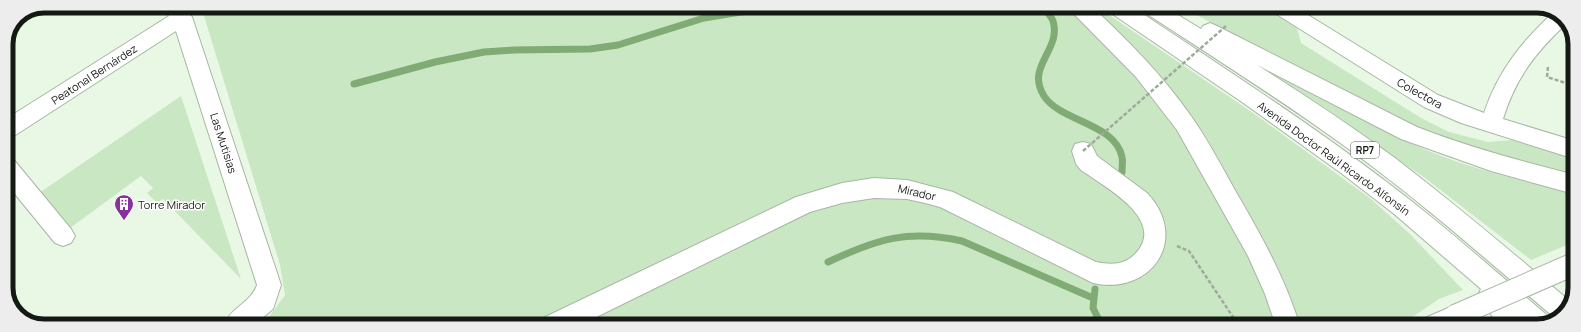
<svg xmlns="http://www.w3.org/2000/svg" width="1581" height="332" viewBox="0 0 1581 332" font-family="Manrope,sans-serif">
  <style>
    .green { fill: #cae7c3 }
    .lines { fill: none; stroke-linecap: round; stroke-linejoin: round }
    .stream { stroke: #80ab74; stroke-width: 7 }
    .minor-casing { stroke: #a7b6a4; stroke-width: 2 }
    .major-casing { stroke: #a7b6a4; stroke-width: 2 }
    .highway-casing { stroke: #a7b6a4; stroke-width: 2 }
    .path { stroke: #9faa9c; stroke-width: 2.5; stroke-dasharray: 4 2; stroke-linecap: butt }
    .minor { fill: #fff; fill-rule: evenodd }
    .major { fill: #fff; fill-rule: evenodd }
    .highway { fill: #fff; fill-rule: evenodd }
    .major-bridge-casing { stroke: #a7b6a4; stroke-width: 24; stroke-linecap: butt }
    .path-bridge { stroke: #9faa9c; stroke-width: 2.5; stroke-dasharray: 4 2; stroke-linecap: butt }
    .major-bridge { stroke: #fff; stroke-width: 22 }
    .labels { text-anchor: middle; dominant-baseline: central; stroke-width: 3; stroke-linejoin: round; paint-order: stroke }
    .shield { fill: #fff; stroke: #5a5e5a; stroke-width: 1 }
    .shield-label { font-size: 10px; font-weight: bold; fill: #141913 }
    .street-label { font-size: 11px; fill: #141913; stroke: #fff }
    .poi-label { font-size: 11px; fill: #141913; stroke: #fff; text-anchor: start }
    .rim { fill: none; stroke: #141913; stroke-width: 5 }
  </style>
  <rect width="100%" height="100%" fill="#e9f8e5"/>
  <!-- green -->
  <path class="green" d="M 201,6 L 1064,6 L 1132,64 L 1151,84 L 1246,239 L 1281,326 L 263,325 L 285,295 L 280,265 Z
    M 1087,6 L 1096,6 L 1256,115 L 1371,199 L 1410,234 L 1463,290 L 1439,299 L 1399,326 L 1297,326 L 1210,154 Z
    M 1182,7 L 1263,7 L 1297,28 L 1301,43 L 1421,118 L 1449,132 L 1488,142 L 1512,140 L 1575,159 L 1574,178 L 1460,148 L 1349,97 Z
    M 1247,58 C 1308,90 1368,126 1431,152 C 1478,171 1526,182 1574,192 L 1574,242 L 1531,260 L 1425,178 L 1334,115 Z
    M 181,96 L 241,279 L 163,199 L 157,203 L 147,193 L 153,188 L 141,176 L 70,228 L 39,193 Z"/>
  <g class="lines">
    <!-- stream -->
    <path class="stream" d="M 1043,6 C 1046,11 1051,16 1053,21 C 1062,50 1025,66 1044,96 C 1061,122 1115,123 1122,157 C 1123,161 1122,167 1122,172
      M 354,84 L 435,62 L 484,52 L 514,50 L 590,49 L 618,45 L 704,18 L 778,6
      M 828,262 C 877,239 908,229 962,241 L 1093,298
      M 1095,289 L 1093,308 L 1102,326"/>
    <defs>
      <path id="minor" d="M 161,6 L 183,6 L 192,17 L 281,285 L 273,309 L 254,325 L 224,325 C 231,307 251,303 257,285 L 176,31 L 14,136 L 6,139 L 6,119 L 169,16 Z
        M 1270,7 L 1295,7 L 1438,95 L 1484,113 C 1498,71 1522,41 1554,12 L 1564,17 L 1567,23 C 1536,52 1516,77 1503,119 L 1575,141 L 1575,159 L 1461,123 L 1424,107 L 1273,12 Z
        M 1083,142 L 1091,144 L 1097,156 L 1147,193 C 1190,238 1152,296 1093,283 L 940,207 L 925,203 L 907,199 L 874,198 L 842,203 L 810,212 L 578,326 L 540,326 L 543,318 L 796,197 L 842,183 L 874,178 L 907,180 L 953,192 L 1096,262 C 1112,265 1125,265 1136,253 C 1167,219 1103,186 1081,170 L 1076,164 L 1072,151 L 1075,144 Z
        M 6,158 L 14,160 L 71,229 L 75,236 L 71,243 L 63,246 L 55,243 L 6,183 Z"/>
      <path id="major" d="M 1455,305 L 1464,308 L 1467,316 L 1464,324 L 1460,326 L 1422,326 L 1425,318 Z"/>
      <path id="highway" d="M 1068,6 L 1091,6 C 1128,40 1163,76 1191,116 C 1208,140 1222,167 1236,192 C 1261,235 1285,278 1300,326 L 1276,326 L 1265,294 L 1248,256 L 1177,130 L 1136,77 L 1071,11 Z
        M 1105,6 L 1131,6 C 1218,64 1305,120 1388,183 C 1444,225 1496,272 1549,317 L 1551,321 L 1538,326 L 1500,326 L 1482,303 L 1478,295 L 1481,289 L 1393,213 L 1341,173 L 1242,102 L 1108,11 Z
        M 1141,7 L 1165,7 L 1201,29 L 1203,26 L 1210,23 L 1217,26 L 1417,127 C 1468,147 1521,161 1575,175 L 1574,194 L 1491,171 L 1401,139 L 1257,65 C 1304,95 1350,125 1395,158 C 1455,204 1513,253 1571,302 L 1562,317 L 1556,319 C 1488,261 1422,202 1350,150 C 1283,101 1213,57 1144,12 Z"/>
    </defs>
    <!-- minor casing -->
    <use href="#minor" class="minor-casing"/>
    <!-- major casing -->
    <use href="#major" class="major-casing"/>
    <!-- highway casing -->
    <use href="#highway" class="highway-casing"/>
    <!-- path -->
    <path class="path" d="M 1198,7 L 1206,12
      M 1548,67 L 1547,77 L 1569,84
      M 1177,246 L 1189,251 L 1239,326"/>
    <!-- minor -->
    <use href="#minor" class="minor"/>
    <!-- major -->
    <use href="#major" class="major"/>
    <!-- highway -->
    <use href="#highway" class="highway"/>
    <defs>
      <path id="major-bridge" d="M 1455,316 L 1574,264"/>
    </defs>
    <!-- major-bridge casing -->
    <use href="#major-bridge" class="major-bridge-casing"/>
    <!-- path-bridge -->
    <path class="path-bridge" d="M 1083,151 L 1226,26"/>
    <!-- major-bridge -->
    <use href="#major-bridge" class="major-bridge"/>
  </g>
  <!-- icons -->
  <defs>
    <symbol id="building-pin" viewBox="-11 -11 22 30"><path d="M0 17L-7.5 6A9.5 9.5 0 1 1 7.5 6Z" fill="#88309d" stroke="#fff"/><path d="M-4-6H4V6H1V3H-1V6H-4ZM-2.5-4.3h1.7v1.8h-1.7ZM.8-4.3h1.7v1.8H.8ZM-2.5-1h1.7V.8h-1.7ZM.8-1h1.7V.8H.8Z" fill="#fff"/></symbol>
  </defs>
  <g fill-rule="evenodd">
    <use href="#building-pin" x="113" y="193" width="22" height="30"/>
  </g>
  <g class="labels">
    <!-- shield labels -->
    <rect class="shield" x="1351" y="142" width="28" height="16" rx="3"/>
    <g class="shield-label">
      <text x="1365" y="150">RP7</text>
    </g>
    <!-- street labels -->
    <g class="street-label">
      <text transform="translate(94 74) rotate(-33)">Peatonal Bernárdez</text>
      <text transform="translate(1420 93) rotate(29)">Colectora</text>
      <text transform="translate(224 143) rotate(72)">Las Mutisias</text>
      <text transform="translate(1334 158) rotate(36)">Avenida Doctor Raúl Ricardo Alfonsín</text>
      <text transform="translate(917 192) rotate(13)">Mirador</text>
    </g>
    <!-- poi labels -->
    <g class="poi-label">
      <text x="138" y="204">Torre Mirador</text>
    </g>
  </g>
  <!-- crop -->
  <path d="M0 0H1581V332H0ZM44 13H1537A31 31 0 0 1 1568 44V288A31 31 0 0 1 1537 319H44A31 31 0 0 1 13 288V44A31 31 0 0 1 44 13Z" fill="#ecedec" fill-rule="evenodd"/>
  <path class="rim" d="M44 13H1537A31 31 0 0 1 1568 44V288A31 31 0 0 1 1537 319H44A31 31 0 0 1 13 288V44A31 31 0 0 1 44 13Z"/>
</svg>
